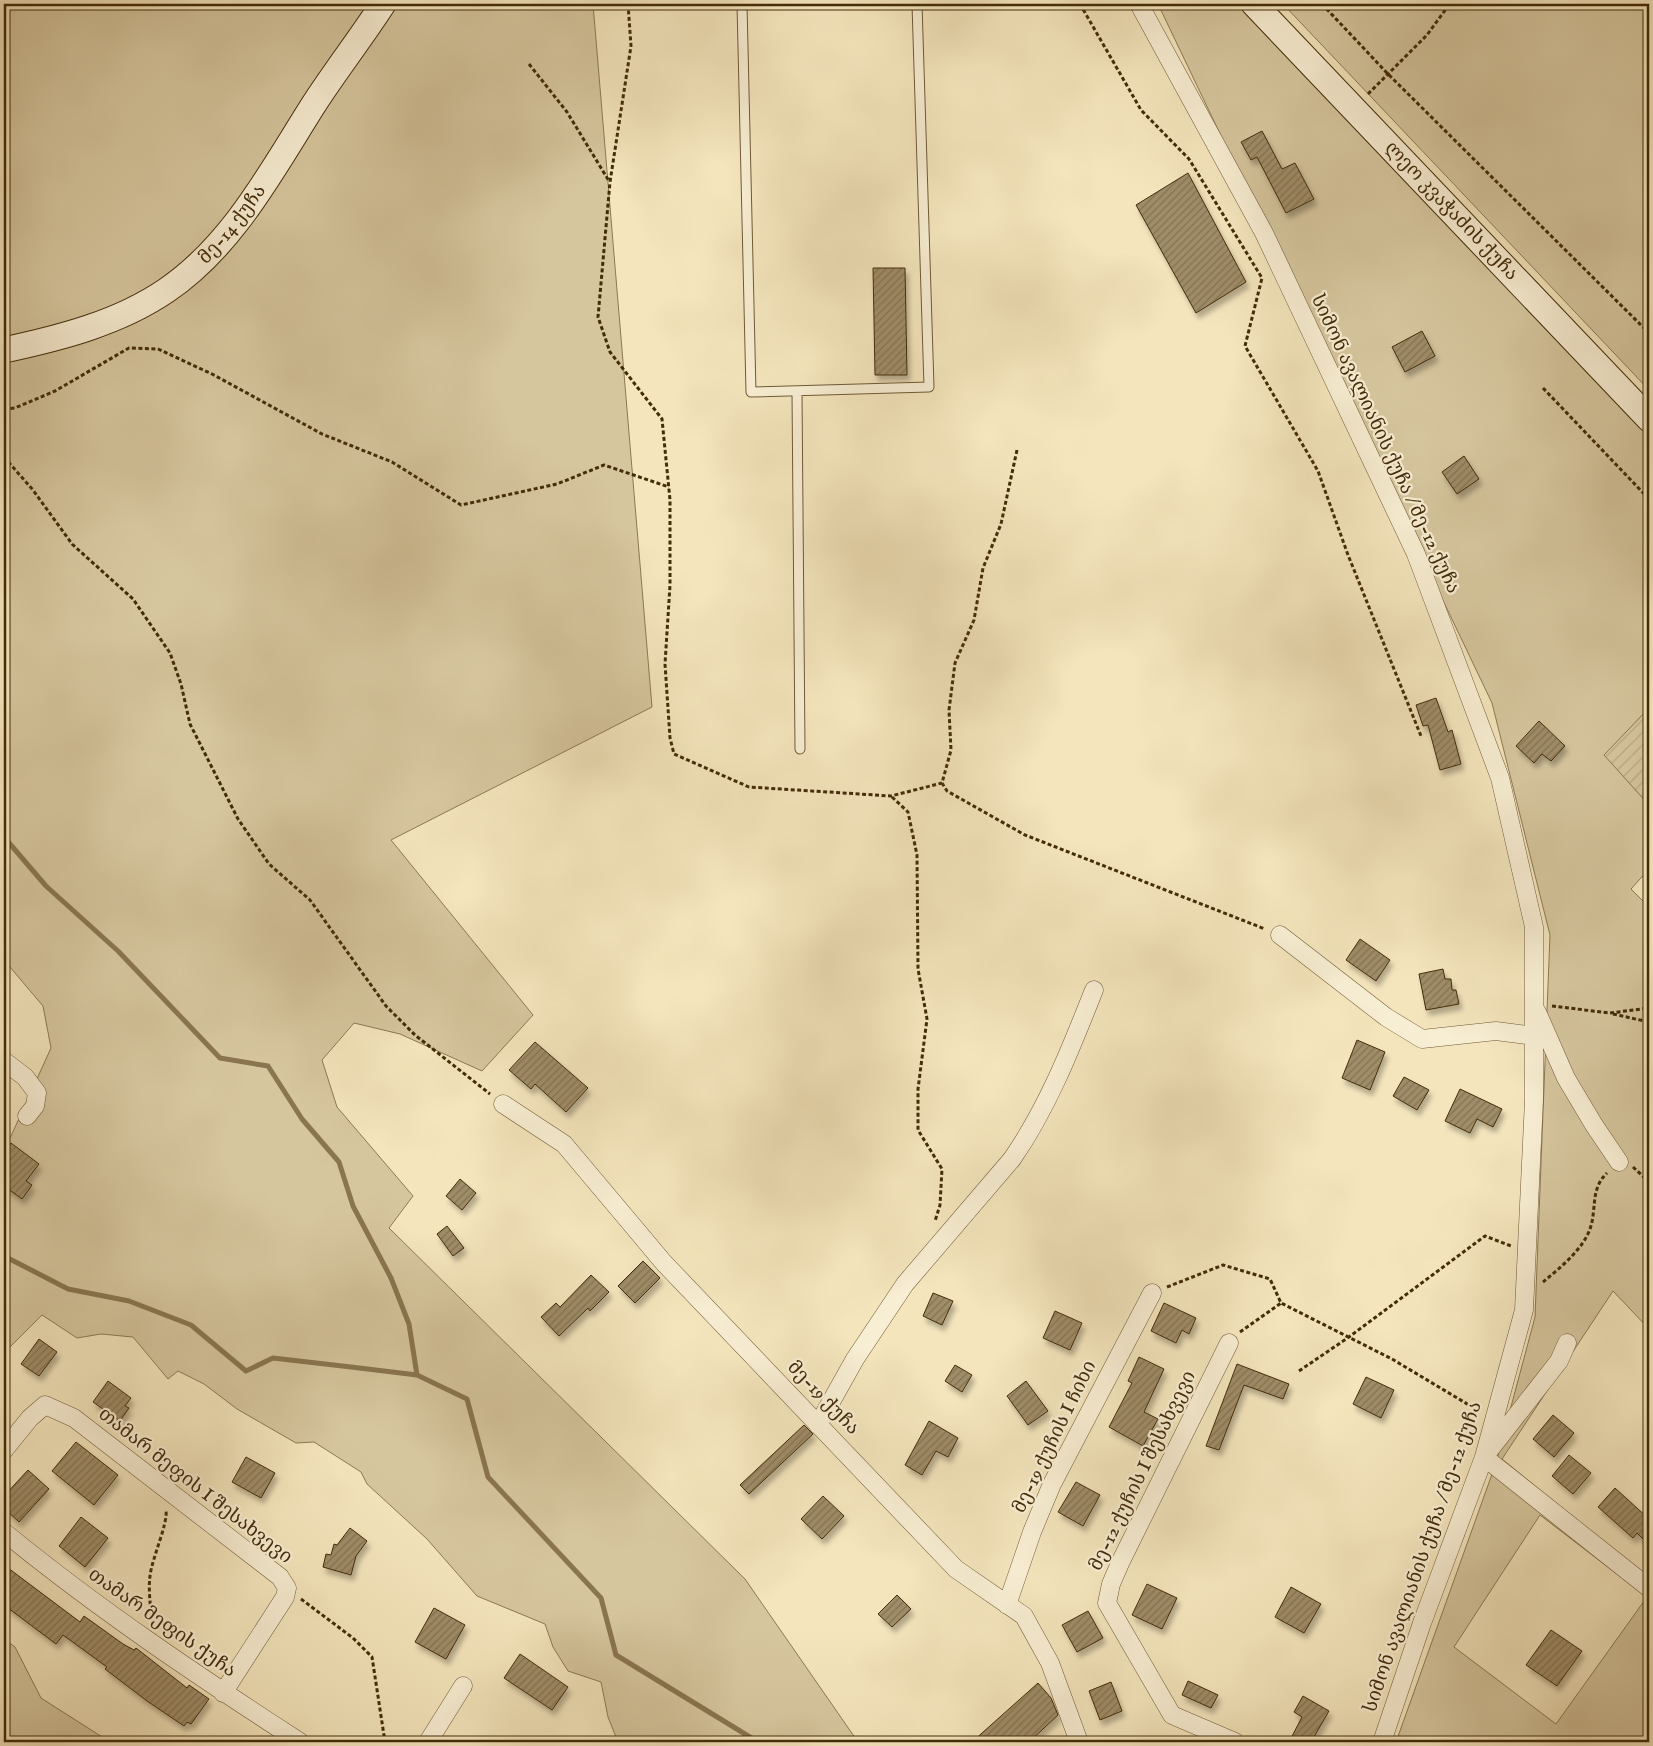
<svg xmlns="http://www.w3.org/2000/svg" width="1653" height="1746" viewBox="0 0 1653 1746" font-family="'IM FELL English','Noto Serif Georgian',serif">
  <style>
    .green { fill: #d6c69e; stroke: #8c7954; fill-rule: evenodd }
    .garden { fill: url(#garden-furrows); stroke: #8c7954 }
    .lines { fill: none; stroke-linecap: round; stroke-linejoin: round }
    .stream { stroke: #897550; stroke-width: 5 }
    .building { fill: url(#building-hatch); stroke: #432c0a; filter: url(#shadow) }
    .lane-casing { stroke: #6f5a36; stroke-width: 11 }
    .street-casing { stroke: #6f5a36; stroke-width: 19 }
    .secondary-casing { stroke: #432c0a; stroke-width: 27 }
    .path { stroke: #432c0a; stroke-width: 3; stroke-dasharray: 4 2.5; stroke-linecap: butt }
    .lane { stroke: #f8eed3; stroke-width: 9 }
    .street { stroke: #f8eed3; stroke-width: 18 }
    .secondary { stroke: #f8eed3; stroke-width: 25 }
    .labels { text-anchor: middle; dominant-baseline: central; stroke-width: 4.5; stroke-linejoin: round; paint-order: stroke }
    .street-label { font-size: 19px; fill: #432c0a; stroke: #f8eed3 }
  </style>
  <defs>
    <pattern id="garden-furrows" width="10" height="10" patternUnits="userSpaceOnUse" patternTransform="scale(1.25)"><rect width="10" height="10" fill="#d6c69e"/><path d="M-1 1l2-2M0 10L10 0M9 11l2-2" fill="none" stroke="#b9aa87"/></pattern>
    <pattern id="building-hatch" width="6" height="6" patternUnits="userSpaceOnUse" patternTransform="scale(1.25)"><rect width="6" height="6" fill="#9f8c67"/><path d="M-1 1l2-2M0 6l6-6M5 7l2-2" fill="none" stroke="#837353"/></pattern>
    <filter id="shadow"><feDropShadow dx="3" dy="5.5" stdDeviation="2.5" flood-color="#0004"/></filter>
  </defs>
  <rect width="100%" height="100%" fill="#f4e5bc"/>
  <filter id="stains"><feTurbulence type="fractalNoise" baseFrequency=".004" numOctaves="4"/><feColorMatrix values="0 0 0 0 .2 0 0 0 0 .09 0 0 0 0 .02 0 0 0 .5 -.17"/></filter>
  <radialGradient id="worn" r=".72"><stop offset=".6" stop-color="#630" stop-opacity="0"/><stop offset="1" stop-color="#630" stop-opacity=".3"/></radialGradient>
  <!-- green -->
  <path class="green" d="M 4,4 L 593,4 L 652,707 L 391,840 L 533,1015 L 482,1071 L 400,1034 L 354,1023 L 322,1060 L 337,1107 L 413,1196 L 389,1228 L 745,1579 L 858,1742 L 618,1742 L 608,1717 L 601,1682 L 568,1671 L 553,1647 L 545,1624 L 477,1596 L 427,1539 L 367,1484 L 361,1472 L 314,1442 L 296,1443 L 237,1409 L 204,1384 L 178,1371 L 168,1379 L 133,1337 L 101,1334 L 77,1338 L 42,1315 L 4,1353 L 4,1145 L 11,1136 L 51,1048 L 43,1006 L 4,960 Z
    M 1158,4 L 1240,4 L 1649,433 L 1649,708 L 1605,755 L 1649,805 L 1649,869 L 1631,889 L 1649,907 L 1649,1329 L 1613,1291 L 1502,1459 L 1649,1578 L 1649,1742 L 1396,1742 L 1496,1463 L 1535,1317 L 1550,935 L 1492,703 ZM 1540,1515 L 1647,1597 L 1556,1724 L 1454,1647 Z
    M 1283,4 L 1649,4 L 1649,390 Z
    M 4,1639 L 15,1647 L 41,1698 L 110,1742 L 4,1742 Z"/>
  <!-- garden -->
  <path class="garden" d="M 1649,708 L 1649,805 L 1604,755 Z"/>
  <g class="lines">
    <!-- stream -->
    <path class="stream" d="M 4,837 L 46,886 L 118,951 L 220,1058 L 268,1066 L 302,1119 L 339,1162 L 353,1206 L 391,1278 L 409,1324 L 417,1375
      M 4,1256 L 68,1289 L 129,1301 L 191,1325 L 246,1371 L 273,1358 L 351,1367 L 417,1375 L 467,1399 L 488,1477 L 601,1598 L 616,1655 L 758,1742"/>
  </g>
  <!-- building -->
  <path class="building" d="M 1262,131 L 1282,169 L 1295,163 L 1314,199 L 1286,213 L 1257,157 L 1251,160 L 1241,142 Z
    M 1188,173 L 1246,282 L 1196,313 L 1136,205 Z
    M 873,268 L 905,268 L 907,375 L 875,375 Z
    M 1422,331 L 1435,356 L 1405,372 L 1392,347 Z
    M 1464,456 L 1479,479 L 1457,494 L 1442,472 Z
    M 1436,698 L 1448,732 L 1452,730 L 1461,764 L 1440,770 L 1428,725 L 1423,726 L 1416,705 Z
    M 1539,721 L 1565,746 L 1551,761 L 1542,754 L 1534,763 L 1516,746 Z
    M 1360,939 L 1390,960 L 1376,981 L 1346,960 Z
    M 1443,969 L 1445,979 L 1451,979 L 1452,990 L 1456,990 L 1459,1004 L 1426,1010 L 1419,974 Z
    M 1357,1040 L 1385,1052 L 1370,1090 L 1342,1078 Z
    M 535,1042 L 588,1088 L 566,1112 L 535,1084 L 531,1089 L 509,1070 Z
    M 1404,1077 L 1429,1090 L 1417,1110 L 1393,1096 Z
    M 1460,1089 L 1502,1109 L 1493,1127 L 1477,1119 L 1470,1133 L 1445,1121 Z
    M 11,1143 L 39,1164 L 26,1181 L 32,1185 L 22,1199 L 4,1186 L 4,1152 Z
    M 460,1179 L 476,1193 L 462,1210 L 446,1196 Z
    M 447,1226 L 464,1248 L 453,1256 L 437,1234 Z
    M 643,1261 L 660,1278 L 635,1303 L 618,1286 Z
    M 591,1275 L 609,1292 L 590,1311 L 588,1308 L 559,1336 L 541,1317 L 556,1303 L 560,1307 Z
    M 933,1293 L 953,1301 L 942,1325 L 923,1316 Z
    M 1164,1303 L 1196,1318 L 1189,1334 L 1182,1330 L 1176,1343 L 1151,1331 Z
    M 1055,1311 L 1082,1323 L 1070,1350 L 1043,1338 Z
    M 39,1339 L 57,1352 L 39,1376 L 21,1364 Z
    M 1139,1357 L 1164,1369 L 1144,1412 L 1158,1419 L 1143,1446 L 1109,1427 L 1132,1383 L 1128,1381 Z
    M 1237,1364 L 1289,1384 L 1283,1399 L 1244,1385 L 1219,1450 L 1206,1446 Z
    M 955,1365 L 972,1375 L 962,1392 L 945,1381 Z
    M 1366,1377 L 1394,1390 L 1381,1418 L 1353,1404 Z
    M 108,1381 L 131,1398 L 125,1406 L 129,1408 L 120,1421 L 93,1402 Z
    M 1026,1381 L 1048,1411 L 1028,1425 L 1007,1396 Z
    M 1553,1415 L 1574,1433 L 1554,1457 L 1533,1439 Z
    M 929,1421 L 958,1438 L 948,1457 L 936,1451 L 922,1475 L 905,1465 Z
    M 804,1425 L 813,1434 L 749,1494 L 740,1485 Z
    M 76,1442 L 118,1475 L 94,1505 L 52,1471 Z
    M 1569,1455 L 1591,1473 L 1573,1494 L 1552,1476 Z
    M 246,1457 L 275,1473 L 261,1498 L 232,1482 Z
    M 28,1470 L 49,1489 L 19,1522 L 4,1508 L 4,1496 Z
    M 1076,1482 L 1100,1495 L 1083,1526 L 1058,1512 Z
    M 1615,1488 L 1649,1519 L 1649,1545 L 1637,1533 L 1633,1538 L 1598,1507 Z
    M 823,1496 L 844,1516 L 822,1539 L 801,1519 Z
    M 81,1517 L 108,1538 L 85,1567 L 59,1546 Z
    M 350,1528 L 367,1541 L 356,1556 L 351,1575 L 323,1567 L 326,1554 L 331,1555 L 334,1544 L 337,1545 Z
    M 4,1565 L 80,1622 L 84,1616 L 123,1644 L 134,1650 L 136,1648 L 187,1688 L 189,1685 L 209,1699 L 191,1724 L 187,1722 L 184,1726 L 147,1701 L 105,1669 L 107,1667 L 63,1635 L 56,1644 L 4,1605 Z
    M 1147,1584 L 1177,1598 L 1162,1629 L 1132,1615 Z
    M 1291,1587 L 1321,1604 L 1304,1633 L 1275,1617 Z
    M 897,1595 L 911,1609 L 892,1627 L 878,1614 Z
    M 434,1608 L 465,1625 L 446,1659 L 415,1642 Z
    M 1088,1611 L 1103,1638 L 1077,1652 L 1062,1625 Z
    M 1551,1630 L 1582,1651 L 1557,1686 L 1526,1665 Z
    M 520,1654 L 568,1687 L 552,1710 L 504,1678 Z
    M 1188,1681 L 1218,1695 L 1211,1708 L 1182,1695 Z
    M 1111,1682 L 1122,1711 L 1100,1720 L 1089,1691 Z
    M 1038,1683 L 1051,1698 L 1058,1715 L 1029,1742 L 972,1742 Z
    M 1303,1696 L 1329,1711 L 1311,1742 L 1289,1742 L 1302,1717 L 1294,1712 Z"/>
  <g class="lines">
    <defs>
      <path id="lane" d="M 742,4 L 751,392 L 929,387 L 917,4
        M 797,392 L 800,749"/>
      <path id="street" d="M 1139,4 L 1264,233 L 1416,554 L 1500,778 L 1534,927 L 1534,1100 L 1524,1310 L 1484,1457 L 1422,1623 L 1382,1742
        M 1280,935 L 1386,1017 L 1422,1039 L 1496,1031 L 1534,1036
        M 1537,1012 L 1566,1078 L 1594,1125 L 1619,1162
        M 4,1061 L 25,1077 L 37,1093 L 35,1106 L 27,1116
        M 503,1104 L 564,1144 L 664,1263 L 956,1569 L 1024,1616 L 1050,1663 L 1079,1742
        M 1229,1343 L 1121,1561 L 1111,1584 L 1107,1603 L 1172,1715 L 1235,1742
        M 1567,1343 L 1559,1361 L 1484,1457 L 1649,1588
        M 818,1425 L 855,1359 L 905,1284 L 1012,1159 C 1048,1107 1071,1048 1094,990
        M 4,1450 L 30,1418 L 45,1405 L 74,1418 L 280,1577 L 287,1588 L 285,1597 L 223,1693
        M 4,1532 C 98,1609 198,1676 300,1742
        M 1007,1605 L 1032,1532 L 1052,1484 L 1152,1293
        M 428,1742 L 463,1686"/>
      <g id="secondary">
        <path id="s1" d="M 1254,4 L 1649,419"/>
        <path id="s2" d="M 4,350 C 60,338 119,323 167,290 C 233,245 272,170 314,104 C 336,70 361,38 383,4"/>
      </g>
    </defs>
    <!-- lane casing -->
    <use href="#lane" class="lane-casing"/>
    <!-- street casing -->
    <use href="#street" class="street-casing"/>
    <!-- secondary casing -->
    <use href="#secondary" class="secondary-casing"/>
    <!-- path -->
    <path class="path" d="M 628,4 L 631,46 L 610,182 L 598,317 L 610,352 L 662,419 L 670,500 L 670,585 L 665,664 L 670,738 L 674,754 L 749,787 L 891,796 L 942,783
      M 1080,4 L 1141,110 L 1189,159 L 1262,278 L 1245,346 L 1318,471 L 1348,555 L 1421,736
      M 1322,4 L 1387,73 L 1649,333
      M 529,64 L 567,112 L 609,181
      M 1368,94 L 1427,35 L 1446,9 L 1453,4
      M 1543,388 L 1649,499
      M 4,409 L 15,408 L 55,391 L 129,348 L 158,349 L 212,374 L 322,434 L 392,462 L 461,505 L 557,484 L 604,465 L 669,487
      M 1017,450 L 1001,524 L 983,568 L 974,620 L 955,663 L 949,710 L 951,750 L 942,783 L 947,791 L 1025,835 L 1265,929
      M 4,457 L 33,490 L 72,544 L 133,599 L 170,653 L 181,684 L 190,724 L 238,819 L 269,864 L 310,900 L 386,1006 L 415,1035 L 490,1094
      M 892,797 L 908,812 L 917,855 L 918,969 L 927,1019 L 918,1089 L 918,1130 L 942,1169 L 940,1205 L 935,1221
      M 1552,1006 L 1610,1013 L 1649,1008
      M 1613,1014 L 1649,1022
      M 1633,1167 L 1649,1182
      M 1543,1282 C 1560,1268 1583,1249 1590,1229 C 1597,1209 1590,1189 1607,1173
      M 1167,1287 L 1223,1265 L 1270,1279 L 1281,1303 L 1392,1359 L 1479,1411
      M 1240,1332 L 1281,1303
      M 1299,1371 L 1349,1337 L 1485,1236 L 1511,1246
      M 301,1599 L 353,1638 L 372,1657 L 385,1742
      M 152,1624 C 151,1609 148,1591 150,1576 C 152,1558 168,1524 166,1510"/>
    <!-- lane -->
    <use href="#lane" class="lane"/>
    <!-- street -->
    <use href="#street" class="street"/>
    <!-- secondary -->
    <use href="#secondary" class="secondary"/>
  </g>
  <g class="labels">
    <!-- street labels -->
    <g class="street-label">
      <text stroke="none"><textPath href="#s1" startOffset="286">ლეო კვაჭაძის ქუჩა</textPath></text>
      <text stroke="none"><textPath href="#s2" startOffset="268">მე-14 ქუჩა</textPath></text>
      <text transform="translate(1385 444) rotate(65)">სიმონ ავალიანის ქუჩა / მე-12 ქუჩა</text>
      <text transform="translate(823 1398) rotate(46)">მე-19 ქუჩა</text>
      <text transform="translate(1055 1437) rotate(-64)">მე-19 ქუჩის I ჩიხი</text>
      <text transform="translate(1143 1471) rotate(-64)">მე-12 ქუჩის I შესახვევი</text>
      <text transform="translate(195 1486) rotate(38)">თამარ მეფის I შესახვევი</text>
      <text transform="translate(1423 1557) rotate(-71)">სიმონ ავალიანის ქუჩა / მე-12 ქუჩა</text>
      <text transform="translate(162 1623) rotate(35)">თამარ მეფის ქუჩა</text>
    </g>
  </g>
  <!-- margin -->
  <rect width="1653" height="1746" fill="none" stroke="#f4e5bc" stroke-width="20"/>
  <rect x="5" y="5" width="1643" height="1736" fill="none" stroke="#432c0a" stroke-width="2.5"/>
  <rect x="10" y="10" width="1633" height="1726" fill="none" stroke="#432c0a"/>
  <rect width="100%" height="100%" filter="url(#stains)"/>
  <rect width="100%" height="100%" fill="url(#worn)"/>
</svg>
